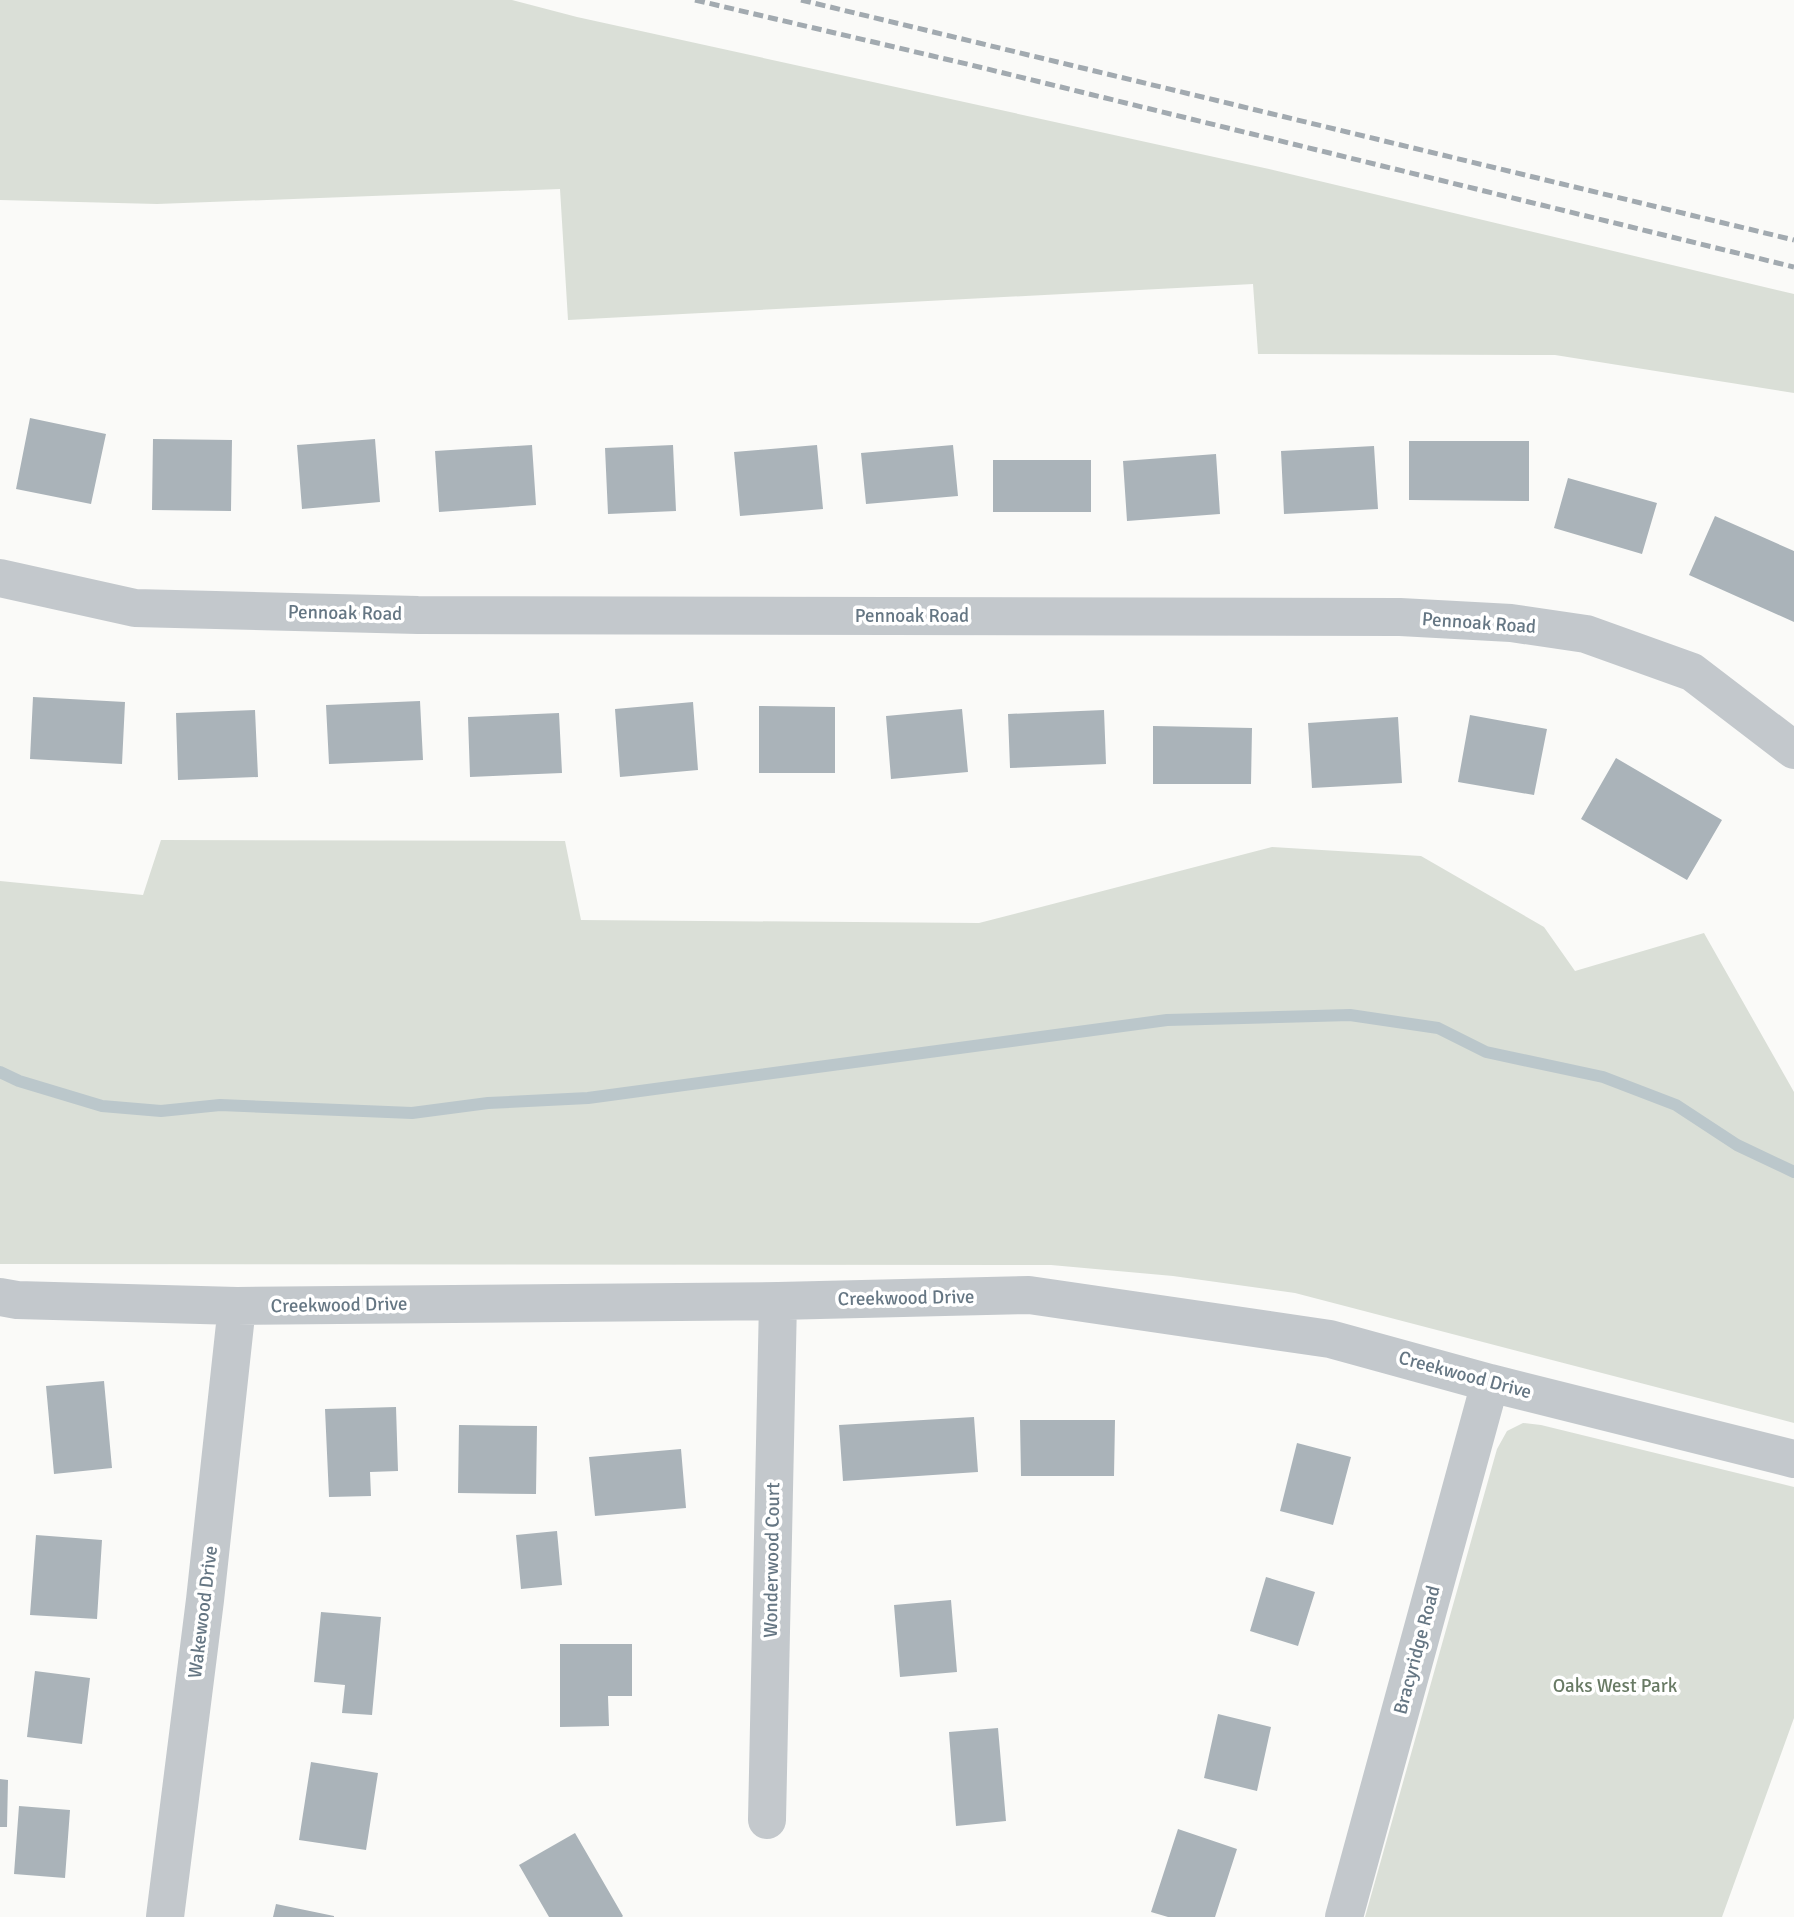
<svg xmlns="http://www.w3.org/2000/svg" width="1794" height="1917" viewBox="0 0 1794 1917" font-family="Signika,sans-serif">
  <style>
    .green { fill: #dadfd7 }
    .lines { fill: none; stroke-linecap: round; stroke-linejoin: round }
    .stream { stroke: #bbc7cb; stroke-width: 12 }
    .building { fill: #aab3b9 }
    .minor { stroke: #c3c8cc; stroke-width: 38 }
    .rail { stroke: #a2aab0; stroke-width: 5; stroke-dasharray: 10 5; stroke-linecap: butt }
    .labels { text-anchor: middle; dominant-baseline: central; stroke-width: 7; stroke-linejoin: round; paint-order: stroke }
    .street-label { font-size: 19px; fill: #657683; stroke: #fff }
    .park-label { font-size: 19px; fill: #687a64; stroke: #fff }
  </style>
  <rect width="100%" height="100%" fill="#fafaf8"/>
  <!-- green -->
  <path class="green" d="M 0,0 L 512,0 L 577,17 L 1269,169 L 1794,294 L 1794,393 L 1555,355 L 1258,354 L 1253,284 L 568,320 L 560,189 L 157,204 L 0,200 Z
    M 161,840 L 565,841 L 581,920 L 979,923 L 1272,847 L 1421,856 L 1544,927 L 1575,971 L 1704,933 L 1794,1092 L 1794,1423 L 1295,1293 L 1173,1276 L 1051,1265 L 0,1264 L 0,881 L 143,895 Z
    M 1523,1423 L 1541,1425 L 1794,1487 L 1794,1718 L 1722,1917 L 1365,1917 L 1497,1449 L 1507,1431 Z"/>
  <g class="lines">
    <!-- stream -->
    <path class="stream" d="M 0,1072 L 19,1081 L 102,1106 L 161,1111 L 220,1105 L 412,1113 L 488,1103 L 588,1098 L 1167,1020 L 1350,1015 L 1438,1028 L 1486,1052 L 1603,1077 L 1676,1105 L 1737,1145 L 1794,1172"/>
  </g>
  <!-- building -->
  <path class="building" d="M 30,418 L 106,434 L 91,504 L 16,489 Z
    M 153,439 L 232,440 L 231,511 L 152,510 Z
    M 375,439 L 380,502 L 302,509 L 297,445 Z
    M 1409,441 L 1529,441 L 1529,501 L 1409,500 Z
    M 532,445 L 536,505 L 439,512 L 435,451 Z
    M 673,445 L 676,511 L 608,514 L 605,448 Z
    M 817,445 L 823,509 L 740,516 L 734,452 Z
    M 953,445 L 958,496 L 866,504 L 861,453 Z
    M 1374,446 L 1378,509 L 1284,514 L 1281,451 Z
    M 1216,454 L 1220,514 L 1127,521 L 1123,461 Z
    M 993,460 L 1091,460 L 1091,512 L 993,512 Z
    M 1568,478 L 1657,503 L 1642,554 L 1554,528 Z
    M 1715,516 L 1794,551 L 1794,622 L 1689,575 Z
    M 33,697 L 125,702 L 122,764 L 30,759 Z
    M 420,701 L 423,760 L 329,764 L 326,705 Z
    M 693,702 L 698,770 L 620,777 L 615,709 Z
    M 759,706 L 835,707 L 835,773 L 759,773 Z
    M 962,709 L 968,772 L 891,779 L 886,716 Z
    M 255,710 L 258,777 L 178,780 L 176,713 Z
    M 1104,710 L 1106,764 L 1010,768 L 1008,714 Z
    M 559,713 L 562,773 L 470,777 L 468,717 Z
    M 1470,715 L 1547,729 L 1534,795 L 1458,782 Z
    M 1398,717 L 1402,783 L 1312,788 L 1308,723 Z
    M 1153,726 L 1252,728 L 1251,784 L 1153,784 Z
    M 1616,758 L 1722,820 L 1687,880 L 1581,819 Z
    M 104,1381 L 112,1468 L 54,1474 L 46,1386 Z
    M 396,1407 L 398,1471 L 370,1472 L 371,1496 L 329,1497 L 325,1409 Z
    M 974,1417 L 978,1472 L 843,1481 L 839,1425 Z
    M 1020,1420 L 1115,1420 L 1114,1476 L 1021,1476 Z
    M 459,1425 L 537,1426 L 536,1494 L 458,1493 Z
    M 1297,1443 L 1351,1457 L 1333,1525 L 1280,1511 Z
    M 681,1449 L 686,1508 L 595,1516 L 589,1457 Z
    M 557,1531 L 562,1585 L 521,1589 L 516,1535 Z
    M 36,1535 L 102,1540 L 97,1619 L 30,1615 Z
    M 1266,1577 L 1315,1592 L 1298,1646 L 1250,1631 Z
    M 951,1600 L 957,1672 L 900,1677 L 894,1605 Z
    M 321,1612 L 381,1617 L 372,1715 L 342,1713 L 345,1685 L 314,1682 Z
    M 560,1644 L 632,1644 L 632,1696 L 608,1696 L 609,1726 L 560,1727 Z
    M 35,1671 L 90,1678 L 82,1744 L 27,1737 Z
    M 1218,1714 L 1271,1727 L 1257,1791 L 1204,1778 Z
    M 998,1728 L 1006,1821 L 956,1826 L 949,1732 Z
    M 311,1762 L 378,1773 L 366,1850 L 299,1840 Z
    M 0,1779 L 8,1780 L 7,1827 L 0,1827 Z
    M 19,1806 L 70,1810 L 65,1878 L 14,1874 Z
    M 1178,1829 L 1237,1849 L 1215,1917 L 1168,1917 L 1151,1912 Z
    M 575,1833 L 623,1916 L 622,1917 L 549,1917 L 519,1865 Z
    M 276,1904 L 334,1916 L 334,1917 L 273,1917 Z"/>
  <g class="lines">
    <!-- minor -->
    <path class="minor" d="M 0,578 L 135,608 L 418,615 L 1400,617 L 1511,623 L 1586,634 L 1692,672 L 1794,750
      M 0,1297 L 17,1300 L 237,1306 L 778,1301 L 1029,1295 L 1330,1339 L 1490,1383 L 1794,1459
      M 767,1820 L 778,1301
      M 165,1917 L 205,1600 L 237,1306
      M 1344,1917 L 1490,1383"/>
    <!-- rail -->
    <path class="rail" d="M 695,0 L 971,65 L 1794,267
      M 801,0 L 1794,240"/>
  </g>
  <g class="labels">
    <!-- street labels -->
    <g class="street-label">
      <text transform="translate(345 613) rotate(1)">Pennoak Road</text>
      <text x="912" y="616">Pennoak Road</text>
      <text transform="translate(1479 623) rotate(4)">Pennoak Road</text>
      <text transform="translate(906 1298) rotate(-1)">Creekwood Drive</text>
      <text transform="translate(339 1305) rotate(-1)">Creekwood Drive</text>
      <text transform="translate(1465 1375) rotate(15)">Creekwood Drive</text>
      <text transform="translate(772 1560) rotate(-89)">Wonderwood Court</text>
      <text transform="translate(203 1612) rotate(-83)">Wakewood Drive</text>
      <text transform="translate(1417 1650) rotate(-75)">Bracyridge Road</text>
    </g>
    <!-- park labels -->
    <g class="park-label">
      <text x="1615" y="1686">Oaks West Park</text>
    </g>
  </g>
</svg>
